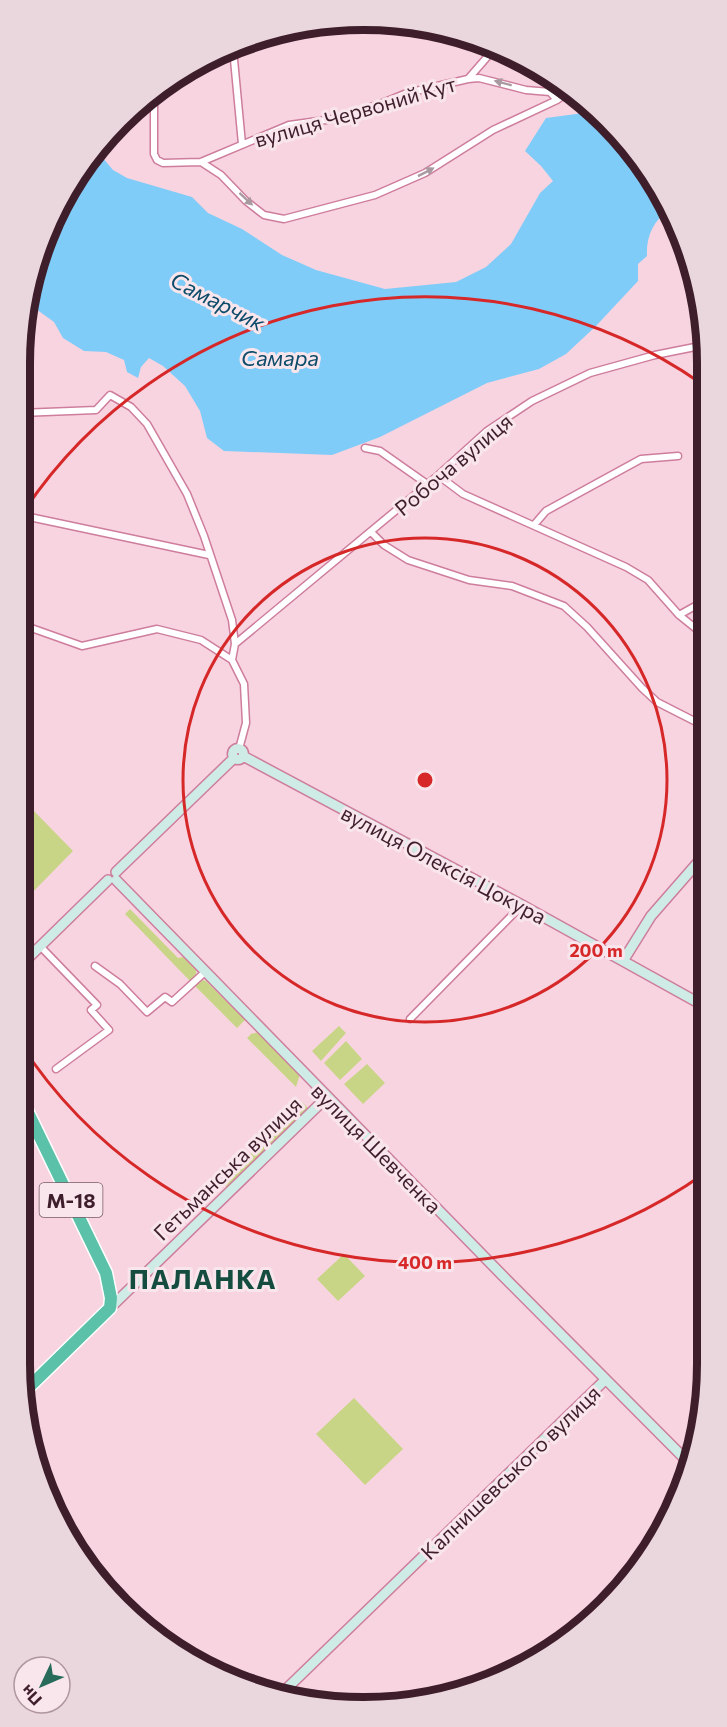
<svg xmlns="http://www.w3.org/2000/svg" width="727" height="1727" viewBox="0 0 727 1727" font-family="Commissioner,sans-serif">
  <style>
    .green { fill: #c9d586 }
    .water { fill: #80ccf9 }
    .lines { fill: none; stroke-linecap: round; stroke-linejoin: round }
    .street-casing { stroke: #ce7d9c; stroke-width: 9 }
    .secondary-casing { stroke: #ce7d9c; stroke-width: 12 }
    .highway-casing { stroke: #fff; stroke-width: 15 }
    .street { stroke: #fff; stroke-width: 6 }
    .secondary { stroke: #ceece5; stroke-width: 9 }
    .highway { stroke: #5bc1a9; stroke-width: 12 }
    .oneway { fill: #a99aa0 }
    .ring { fill: none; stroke: #d62828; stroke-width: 3 }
    .labels { text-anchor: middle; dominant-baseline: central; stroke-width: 6; stroke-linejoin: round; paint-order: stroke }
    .shield { fill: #f9e6ec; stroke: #775a65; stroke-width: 1.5 }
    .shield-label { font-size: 20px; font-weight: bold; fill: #3f1e2b }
    .street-label { font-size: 21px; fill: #3f1e2b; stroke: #f9e6ec }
    .water-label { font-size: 22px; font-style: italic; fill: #0c4b69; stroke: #f9e6ec }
    .district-label { font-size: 27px; font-weight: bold; letter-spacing: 1.5px; fill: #154c40; stroke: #f9e6ec }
    .rim { fill: none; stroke: #3f1e2b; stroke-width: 8 }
    .centre { fill: #d62828; stroke: #f9e6ec; stroke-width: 3 }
    .ring-label { font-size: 18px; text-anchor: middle; font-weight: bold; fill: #d62828; stroke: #f9e6ec; stroke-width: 6; stroke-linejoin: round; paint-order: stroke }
  </style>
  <rect width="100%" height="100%" fill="#f8d4e0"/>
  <!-- green -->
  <path class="green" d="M 34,811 L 73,851 L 20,905 L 20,825 Z
    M 130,909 L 178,958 L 183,957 L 196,970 L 196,977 L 190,981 L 125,914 Z
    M 202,980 L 206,981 L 245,1020 L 237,1028 L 196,987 L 196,984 Z
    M 339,1026 L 346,1033 L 321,1061 L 312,1051 Z
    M 259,1032 L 300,1074 L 296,1087 L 247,1038 L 251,1034 Z
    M 346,1041 L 362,1059 L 340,1080 L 324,1063 Z
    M 367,1064 L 385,1083 L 363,1104 L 344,1084 Z
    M 303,1103 L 309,1109 L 227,1188 L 222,1182 Z
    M 344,1254 L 365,1276 L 338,1301 L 317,1279 Z
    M 354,1398 L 403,1449 L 365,1485 L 316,1434 Z"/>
  <!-- water -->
  <path class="water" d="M 591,112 L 636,154 L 669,210 C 653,221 646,237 647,256 L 638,264 L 638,281 L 596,326 L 566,354 L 539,369 L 487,383 L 380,437 L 332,455 L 224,451 L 207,438 L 200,411 L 185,386 L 163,366 L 149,358 L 141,367 L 138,378 L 127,372 L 124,360 L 106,352 L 84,351 L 63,338 L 54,322 L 29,304 L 38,253 L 97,151 L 113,170 L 127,178 L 192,197 L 208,213 L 242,229 L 282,255 L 316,270 L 385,289 L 456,282 L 486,267 L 511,244 L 540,193 L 553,181 L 541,166 L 525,151 L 546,118 Z"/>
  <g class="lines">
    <defs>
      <path id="street" d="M 233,49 L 242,144
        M 468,79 L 495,48
        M 154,99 L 154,154 L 157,160 L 163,163 L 201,162 L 289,125 L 333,119 L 380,104 L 407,93 L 468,79 L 479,78 L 526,90 L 550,92 L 557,100
        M 201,162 L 221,175 L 246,201 L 264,215 L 284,219 L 375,195 L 425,173 L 493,130 L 557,100 L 569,91
        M 698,345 L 705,322
        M 20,413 L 96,410 L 110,395 L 131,407 L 147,424 L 187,494 L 204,536 L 232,620 L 235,644 L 232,660
        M 365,448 L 380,451 L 427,484
        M 435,478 L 443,479 L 463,494 L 626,567 L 648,580 L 679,615 L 705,636
        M 705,508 L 699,515 L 705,541
        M 20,515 L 209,555
        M 534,525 L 546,511 L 641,459 L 678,456
        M 371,532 L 384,545 L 408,560 L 469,580 L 512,586 L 564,606 L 587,627 L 642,688 L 657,702 L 706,727
        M 679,615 L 697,605 L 705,595
        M 20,624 L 82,646 L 157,629 L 201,640 L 232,660 L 244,684 L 246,723 L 239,749
        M 235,644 L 435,478 L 487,431 L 532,401 L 590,373 L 655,355 L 705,345
        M 40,946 L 97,1005 L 91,1010 L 109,1030 L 56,1069
        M 95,966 L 120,984 L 147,1012 L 165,997 L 172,1002 L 205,972
        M 410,1019 L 522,905"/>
      <path id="secondary" d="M232.5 754a5.5 5.5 0 1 1 11 0a5.5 5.5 0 1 1-11 0Z
        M 243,756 L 522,905 L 706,1007
        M 116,872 L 234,758
        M 116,880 L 502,1275 L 691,1465
        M 623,961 L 651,916 L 706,853
        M 20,966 L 108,880
        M 110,1308 L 327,1097
        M 280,1695 L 605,1380"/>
      <path id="highway" d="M 20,1096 L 106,1273 L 111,1298 L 110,1308 L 24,1392"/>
    </defs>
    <!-- street casing -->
    <use href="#street" class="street-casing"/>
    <!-- secondary casing -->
    <use href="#secondary" class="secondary-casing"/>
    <!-- highway casing -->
    <use href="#highway" class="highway-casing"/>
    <!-- street -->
    <use href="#street" class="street"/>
    <!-- secondary -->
    <use href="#secondary" class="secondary"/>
    <!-- highway -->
    <use href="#highway" class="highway"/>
  </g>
  <!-- one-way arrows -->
  <defs><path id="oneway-solid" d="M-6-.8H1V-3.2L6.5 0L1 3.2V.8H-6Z" transform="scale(1.5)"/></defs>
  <g class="oneway">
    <use href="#oneway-solid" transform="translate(503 83) rotate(-165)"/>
    <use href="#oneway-solid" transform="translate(426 172) rotate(-27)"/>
    <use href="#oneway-solid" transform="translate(246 199) rotate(43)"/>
  </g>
  <!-- distance rings -->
  <g class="ring">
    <circle cx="425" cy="780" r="242"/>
    <path d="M705 1173A483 483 0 0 1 20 1043M20 517A483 483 0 0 1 702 384"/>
  </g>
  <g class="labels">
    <!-- shield labels -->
    <rect class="shield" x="39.5" y="1183" width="63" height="34" rx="4.5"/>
    <g class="shield-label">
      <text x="71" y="1200">М-18</text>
    </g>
    <!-- street labels -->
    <g class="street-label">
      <text transform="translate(355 111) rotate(-16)">вулиця Червоний Кут</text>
      <text transform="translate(453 464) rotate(-40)">Робоча вулиця</text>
      <text transform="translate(444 864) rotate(28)">вулиця Олексія Цокура</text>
      <text transform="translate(377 1148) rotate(45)">вулиця Шевченка</text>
      <text transform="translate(227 1168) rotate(-44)">Гетьманська вулиця</text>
      <text transform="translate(510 1472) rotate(-44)">Калнишевського вулиця</text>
    </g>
    <!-- water labels -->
    <g class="water-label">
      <text transform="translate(218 301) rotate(27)">Самарчик</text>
      <text x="280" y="357">Самара</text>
    </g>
    <!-- district labels -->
    <g class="district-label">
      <text x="203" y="1278">ПАЛАНКА</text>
    </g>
  </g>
  <!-- crop -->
  <path d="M0 0H727V1727H0ZM363 30H364A333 333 0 0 1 697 363V1364A333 333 0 0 1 364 1697H363A333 333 0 0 1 30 1364V363A333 333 0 0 1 363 30Z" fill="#ead6dd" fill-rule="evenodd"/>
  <path class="rim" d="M363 30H364A333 333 0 0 1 697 363V1364A333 333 0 0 1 364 1697H363A333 333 0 0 1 30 1364V363A333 333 0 0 1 363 30Z"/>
  <circle cx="425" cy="780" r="9" class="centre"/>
  <g class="ring-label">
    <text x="596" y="957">200 m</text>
    <text x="425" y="1269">400 m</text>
  </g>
  <!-- north arrow -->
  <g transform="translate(42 1685) rotate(226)"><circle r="28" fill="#f9e6ec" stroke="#af969f" stroke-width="1.5"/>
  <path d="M0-4.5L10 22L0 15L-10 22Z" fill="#286b5b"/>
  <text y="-9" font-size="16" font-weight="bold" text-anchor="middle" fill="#3f1e2b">Пн</text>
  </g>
</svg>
